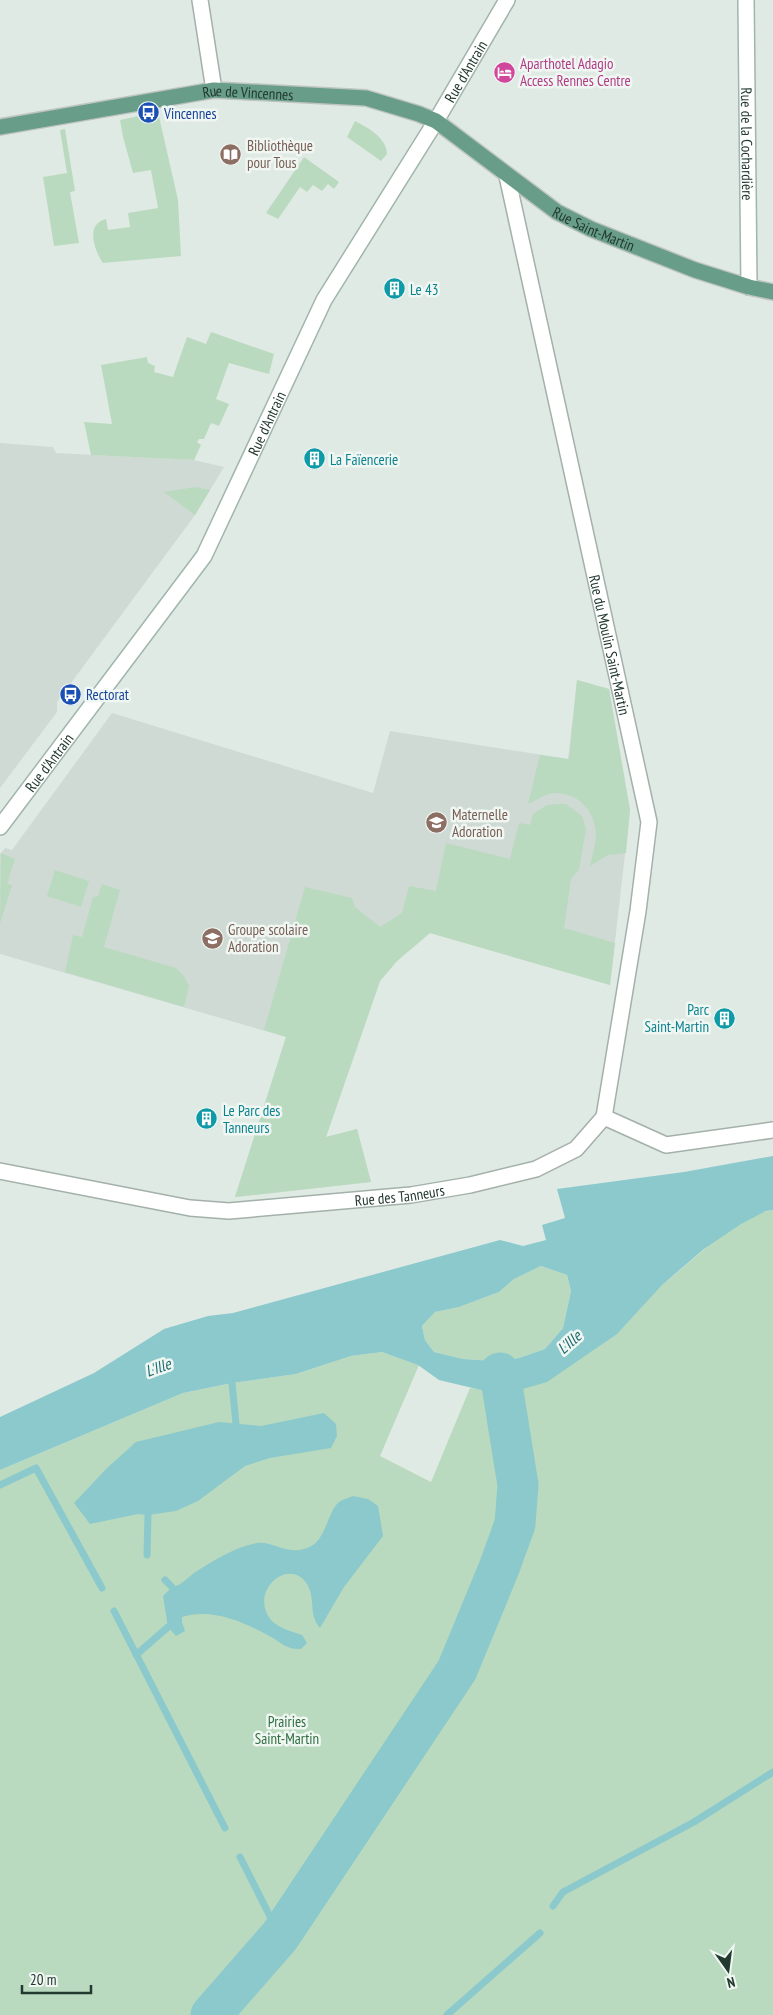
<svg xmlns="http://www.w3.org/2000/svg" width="773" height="2015" viewBox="0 0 773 2015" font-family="'PT Sans Narrow',sans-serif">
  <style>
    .built { fill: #cedad3 }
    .green { fill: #badabf }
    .water { fill: #8bc9cc; fill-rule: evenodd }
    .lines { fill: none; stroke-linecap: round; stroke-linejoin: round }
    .stream { stroke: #8bc9cc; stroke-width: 7 }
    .river { stroke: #8bc9cc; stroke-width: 41 }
    .street-casing { stroke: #a3b1aa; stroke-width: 18 }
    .secondary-casing { stroke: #a0b5ab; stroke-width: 18 }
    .primary-casing { stroke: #bdc4c1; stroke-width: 18 }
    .street { stroke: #fff; stroke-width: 15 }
    .secondary { stroke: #fff; stroke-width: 15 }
    .primary { stroke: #679d89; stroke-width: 15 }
    .labels { text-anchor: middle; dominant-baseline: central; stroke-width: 5; stroke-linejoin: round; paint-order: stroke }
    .hotel-label { font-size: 15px; fill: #b23c85; stroke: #f0f7f3; text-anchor: start }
    .street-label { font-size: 15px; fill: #223930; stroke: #f0f7f3 }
    .transit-label { font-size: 15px; fill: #164399; stroke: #f0f7f3; text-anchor: start }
    .education-label { font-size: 15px; fill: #785e54; stroke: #f0f7f3; text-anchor: start }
    .culture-label { font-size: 15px; fill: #0d838f; stroke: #f0f7f3; text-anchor: start }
    .park-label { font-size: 15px; fill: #2f6d40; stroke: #f0f7f3 }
    .water-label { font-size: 16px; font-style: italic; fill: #206d71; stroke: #f0f7f3 }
  </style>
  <rect width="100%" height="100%" fill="#e0eae4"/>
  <!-- built -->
  <path class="built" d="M 0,443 L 53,447 L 56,453 L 194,460 L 224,467 L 195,515 L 57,702 L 57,712 L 0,788 Z
    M 577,680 L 609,689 L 630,810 L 610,985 L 430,933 L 397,961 L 380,981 L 326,1137 L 357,1129 L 371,1182 L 235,1197 L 286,1037 L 0,954 L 0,854 L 5,848 L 12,850 L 112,713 L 373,793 L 390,731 L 568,759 Z"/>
  <!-- green -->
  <path class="green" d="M 158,112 L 178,200 L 181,256 L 103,263 C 94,250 85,224 106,219 L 108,230 L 130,227 L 128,213 L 158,208 L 151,170 L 133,173 L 123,137 L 120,120 Z
    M 355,121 C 367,127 387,138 387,154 L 381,161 L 347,137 Z
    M 65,129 L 75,191 L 70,192 L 79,243 L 54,246 L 43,177 L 67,173 L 60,130 Z
    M 304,157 L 339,182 L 334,189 L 328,184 L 322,191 L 313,185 L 307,192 L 300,187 L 278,219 L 266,213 Z
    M 211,332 L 274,354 L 269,374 L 229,363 L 216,399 L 229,404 L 219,426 L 211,423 L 204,439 L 199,439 L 197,442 L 201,445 L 194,460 L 91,455 L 84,422 L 112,424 L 101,365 L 147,357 L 148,363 L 155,366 L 154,372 L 173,377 L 187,337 L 206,344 Z
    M 195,487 L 210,490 L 195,515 L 164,492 Z
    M 577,680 L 609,689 L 630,810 L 626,853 L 608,855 L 590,866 C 592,856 596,844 596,834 C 595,812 580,794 557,793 C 547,792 537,800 528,804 L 540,755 L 569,759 Z
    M 558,804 L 566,804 L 582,816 L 586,829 L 579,870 L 571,879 L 564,928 L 615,943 L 610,985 L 430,933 L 397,961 L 380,981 L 326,1137 L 357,1129 L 371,1182 L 235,1197 L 286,1037 L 264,1030 L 305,887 L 352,898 L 355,907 L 380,927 L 402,913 L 409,886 L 436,891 L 446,843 L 510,859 L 519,823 L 530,825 L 533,814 L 547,805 Z
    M 1,853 L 15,859 L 7,884 L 12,885 L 0,923 Z
    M 55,870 L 89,881 L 81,907 L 47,896 Z
    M 102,884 L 120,890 L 104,947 L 176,968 L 184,976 L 189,986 L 184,1007 L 65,972 L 73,935 L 82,937 L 93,897 L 98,896 Z
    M 773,1210 L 773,2015 L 0,2015 L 0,1470 L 183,1393 L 232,1383 L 296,1374 L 351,1356 L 382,1352 L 419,1365 L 380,1456 L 431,1482 L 470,1388 L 487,1390 L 502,1395 C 555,1359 609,1324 660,1286 C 691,1264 734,1215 773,1210 Z
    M 541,1266 L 567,1275 L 571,1291 L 563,1328 L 545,1349 L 519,1358 L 495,1361 L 463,1359 L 434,1352 L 425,1340 L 422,1326 L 435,1312 L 459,1307 L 499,1292 L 514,1279 Z"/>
  <!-- water -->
  <path class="water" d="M 773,1156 L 773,1210 L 766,1211 L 741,1224 L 704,1249 L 662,1285 L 617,1334 L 547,1382 L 502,1395 L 439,1380 L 418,1365 L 382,1352 L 351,1356 L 296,1374 L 232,1383 L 183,1393 L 0,1470 L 0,1417 L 94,1373 L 164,1329 L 208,1316 L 233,1313 L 500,1240 L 523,1246 L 546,1240 L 542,1225 L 565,1218 L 557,1189 L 684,1172 ZM 541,1266 L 567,1275 L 571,1291 L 563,1328 L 545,1349 L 519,1358 L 495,1361 L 463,1359 L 434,1352 L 425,1340 L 422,1326 L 435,1312 L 459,1307 L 499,1292 L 514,1279 Z
    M 324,1413 L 336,1424 L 337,1436 L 331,1448 L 270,1458 L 245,1466 L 198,1501 L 176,1511 L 148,1515 L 138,1514 L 90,1524 L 74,1503 L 107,1468 L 136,1442 L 219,1422 L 261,1426 Z
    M 353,1496 L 368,1499 L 378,1506 L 383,1536 L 344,1587 L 320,1628 C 308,1614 316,1599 307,1584 C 289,1556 248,1591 271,1620 C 278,1628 293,1632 302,1635 L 307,1643 L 301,1649 C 289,1650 282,1644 273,1638 C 247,1623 212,1607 182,1617 L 182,1622 L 185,1631 L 176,1636 L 168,1627 L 163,1596 L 172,1587 C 181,1586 187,1578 194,1573 C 213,1561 234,1547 257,1543 C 273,1540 291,1559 313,1545 C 326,1536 329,1510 339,1502 C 343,1499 349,1498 353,1496 Z"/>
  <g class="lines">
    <!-- stream -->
    <path class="stream" d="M 232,1383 L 236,1424
      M 0,1485 L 36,1468 L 102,1588
      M 147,1555 L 148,1515
      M 165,1580 L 172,1587
      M 114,1611 L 225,1828
      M 136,1655 L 168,1627
      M 240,1857 L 280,1936
      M 553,1906 L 563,1892 L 694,1822 L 773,1772
      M 447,2015 L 540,1933"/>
    <!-- river -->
    <path class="river" d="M 211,2015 L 280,1936 L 457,1670 L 499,1568 L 515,1524 L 518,1485 L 500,1373"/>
    <defs>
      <g id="street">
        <path d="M 200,0 L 214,90"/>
        <path id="s1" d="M 507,176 L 649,822 L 638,911 L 604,1117"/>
        <path d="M 604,1117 L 666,1145 L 773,1130"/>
        <path id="s2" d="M 0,1171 L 190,1208 L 229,1211 L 411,1195 L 470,1185 L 536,1169 L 576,1149 L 604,1117"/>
      </g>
      <g id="secondary">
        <path id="s3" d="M 746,0 L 749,287"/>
        <path id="s4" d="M 0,827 L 204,556 L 324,300 L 436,121 L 507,0"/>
      </g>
      <g id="primary">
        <path id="s5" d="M 0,127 L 214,90 L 366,98 L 419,114 L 436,121 L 557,212 L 591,229 L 695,270 L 749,287 L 773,292"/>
      </g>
    </defs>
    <!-- street casing -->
    <use href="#street" class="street-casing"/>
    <!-- secondary casing -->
    <use href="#secondary" class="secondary-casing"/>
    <!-- primary casing -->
    <use href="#primary" class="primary-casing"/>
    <!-- street -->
    <use href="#street" class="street"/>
    <!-- secondary -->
    <use href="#secondary" class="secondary"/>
    <!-- primary -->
    <use href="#primary" class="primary"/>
  </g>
  <!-- icons -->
  <defs>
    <symbol id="hotel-disc" viewBox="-11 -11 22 22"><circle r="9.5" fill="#d1479c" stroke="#f0f7f3"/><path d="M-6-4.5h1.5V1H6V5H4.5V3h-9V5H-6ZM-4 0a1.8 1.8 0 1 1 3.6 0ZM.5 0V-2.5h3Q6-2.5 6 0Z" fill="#fff"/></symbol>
    <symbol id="bus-disc" viewBox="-11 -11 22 22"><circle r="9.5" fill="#1a4fb4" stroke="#f0f7f3"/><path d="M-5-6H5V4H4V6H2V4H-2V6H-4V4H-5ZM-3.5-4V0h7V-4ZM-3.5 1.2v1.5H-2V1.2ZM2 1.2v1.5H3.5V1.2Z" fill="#fff"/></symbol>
    <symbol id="library-disc" viewBox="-11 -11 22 22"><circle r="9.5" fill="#8d6e63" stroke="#f0f7f3"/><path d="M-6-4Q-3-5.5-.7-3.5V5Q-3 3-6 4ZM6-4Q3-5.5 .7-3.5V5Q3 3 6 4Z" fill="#fff"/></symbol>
    <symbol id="building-disc" viewBox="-11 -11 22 22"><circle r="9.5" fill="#0f9aa8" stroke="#f0f7f3"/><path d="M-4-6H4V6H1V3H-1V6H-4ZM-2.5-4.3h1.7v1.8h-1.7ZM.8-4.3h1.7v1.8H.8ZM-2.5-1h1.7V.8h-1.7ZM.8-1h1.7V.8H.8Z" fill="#fff"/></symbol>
    <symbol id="school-disc" viewBox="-11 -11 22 22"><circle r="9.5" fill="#8d6e63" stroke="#f0f7f3"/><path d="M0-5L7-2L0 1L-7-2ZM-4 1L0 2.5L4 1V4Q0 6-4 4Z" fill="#fff"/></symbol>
  </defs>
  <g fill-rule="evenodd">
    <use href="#hotel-disc" x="492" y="60" width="25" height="25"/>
    <use href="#bus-disc" x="136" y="100" width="25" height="25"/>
    <use href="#library-disc" x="218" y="142" width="25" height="25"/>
    <use href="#building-disc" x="382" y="276" width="25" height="25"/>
    <use href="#building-disc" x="302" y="446" width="25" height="25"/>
    <use href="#bus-disc" x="58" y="682" width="25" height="25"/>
    <use href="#school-disc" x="424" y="810" width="25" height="25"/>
    <use href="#school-disc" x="200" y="926" width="25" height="25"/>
    <use href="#building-disc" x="712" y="1006" width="25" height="25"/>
    <use href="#building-disc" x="194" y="1106" width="25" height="25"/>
  </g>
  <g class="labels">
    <!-- hotel labels -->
    <g class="hotel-label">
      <text x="520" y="63">Aparthotel Adagio<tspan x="520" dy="17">Access Rennes Centre</tspan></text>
    </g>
    <!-- street labels -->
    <g class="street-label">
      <text stroke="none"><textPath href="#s4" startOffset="891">Rue d'Antrain</textPath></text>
      <text stroke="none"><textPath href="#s5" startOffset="251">Rue de Vincennes</textPath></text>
      <text stroke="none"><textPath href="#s3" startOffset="144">Rue de la Cochardière</textPath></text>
      <text stroke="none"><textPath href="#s5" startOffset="635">Rue Saint-Martin</textPath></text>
      <text stroke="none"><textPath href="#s4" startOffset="486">Rue d'Antrain</textPath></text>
      <text stroke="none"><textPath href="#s1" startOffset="480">Rue du Moulin Saint-Martin</textPath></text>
      <text stroke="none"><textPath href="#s4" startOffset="81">Rue d'Antrain</textPath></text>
      <text stroke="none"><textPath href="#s2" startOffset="404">Rue des Tanneurs</textPath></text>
    </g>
    <!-- transit labels -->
    <g class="transit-label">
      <text x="164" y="113">Vincennes</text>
      <text x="86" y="694">Rectorat</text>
    </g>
    <!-- education labels -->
    <g class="education-label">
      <text x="247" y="145">Bibliothèque<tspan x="247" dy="17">pour Tous</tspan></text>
      <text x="452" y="814">Maternelle<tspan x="452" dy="17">Adoration</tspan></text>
      <text x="228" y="929">Groupe scolaire<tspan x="228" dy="17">Adoration</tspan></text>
    </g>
    <!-- culture labels -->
    <g class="culture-label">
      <text x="410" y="289">Le 43</text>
      <text x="330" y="459">La Faïencerie</text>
      <text x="709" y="1009" text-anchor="end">Parc<tspan x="709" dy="17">Saint-Martin</tspan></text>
      <text x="223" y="1110">Le Parc des<tspan x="223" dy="17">Tanneurs</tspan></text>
    </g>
    <!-- park labels -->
    <g class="park-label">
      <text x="287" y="1721">Prairies<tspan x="287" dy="17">Saint-Martin</tspan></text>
    </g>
    <!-- water labels -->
    <g class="water-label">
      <text transform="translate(569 1342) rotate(-42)">L'Ille</text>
      <text transform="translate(158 1367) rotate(-20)">L'Ille</text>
    </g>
  </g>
  <!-- north arrow -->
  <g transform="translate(728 1970) rotate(166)" stroke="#f0f7f3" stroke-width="4" paint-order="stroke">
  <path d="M0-4L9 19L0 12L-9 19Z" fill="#223930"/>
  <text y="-8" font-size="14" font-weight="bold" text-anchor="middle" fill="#223930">N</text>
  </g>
  <!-- scale -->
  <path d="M22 1985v8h69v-8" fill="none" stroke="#223930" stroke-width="2.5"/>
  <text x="30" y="1985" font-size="15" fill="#223930" stroke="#f0f7f3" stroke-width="4" paint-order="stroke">20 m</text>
</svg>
